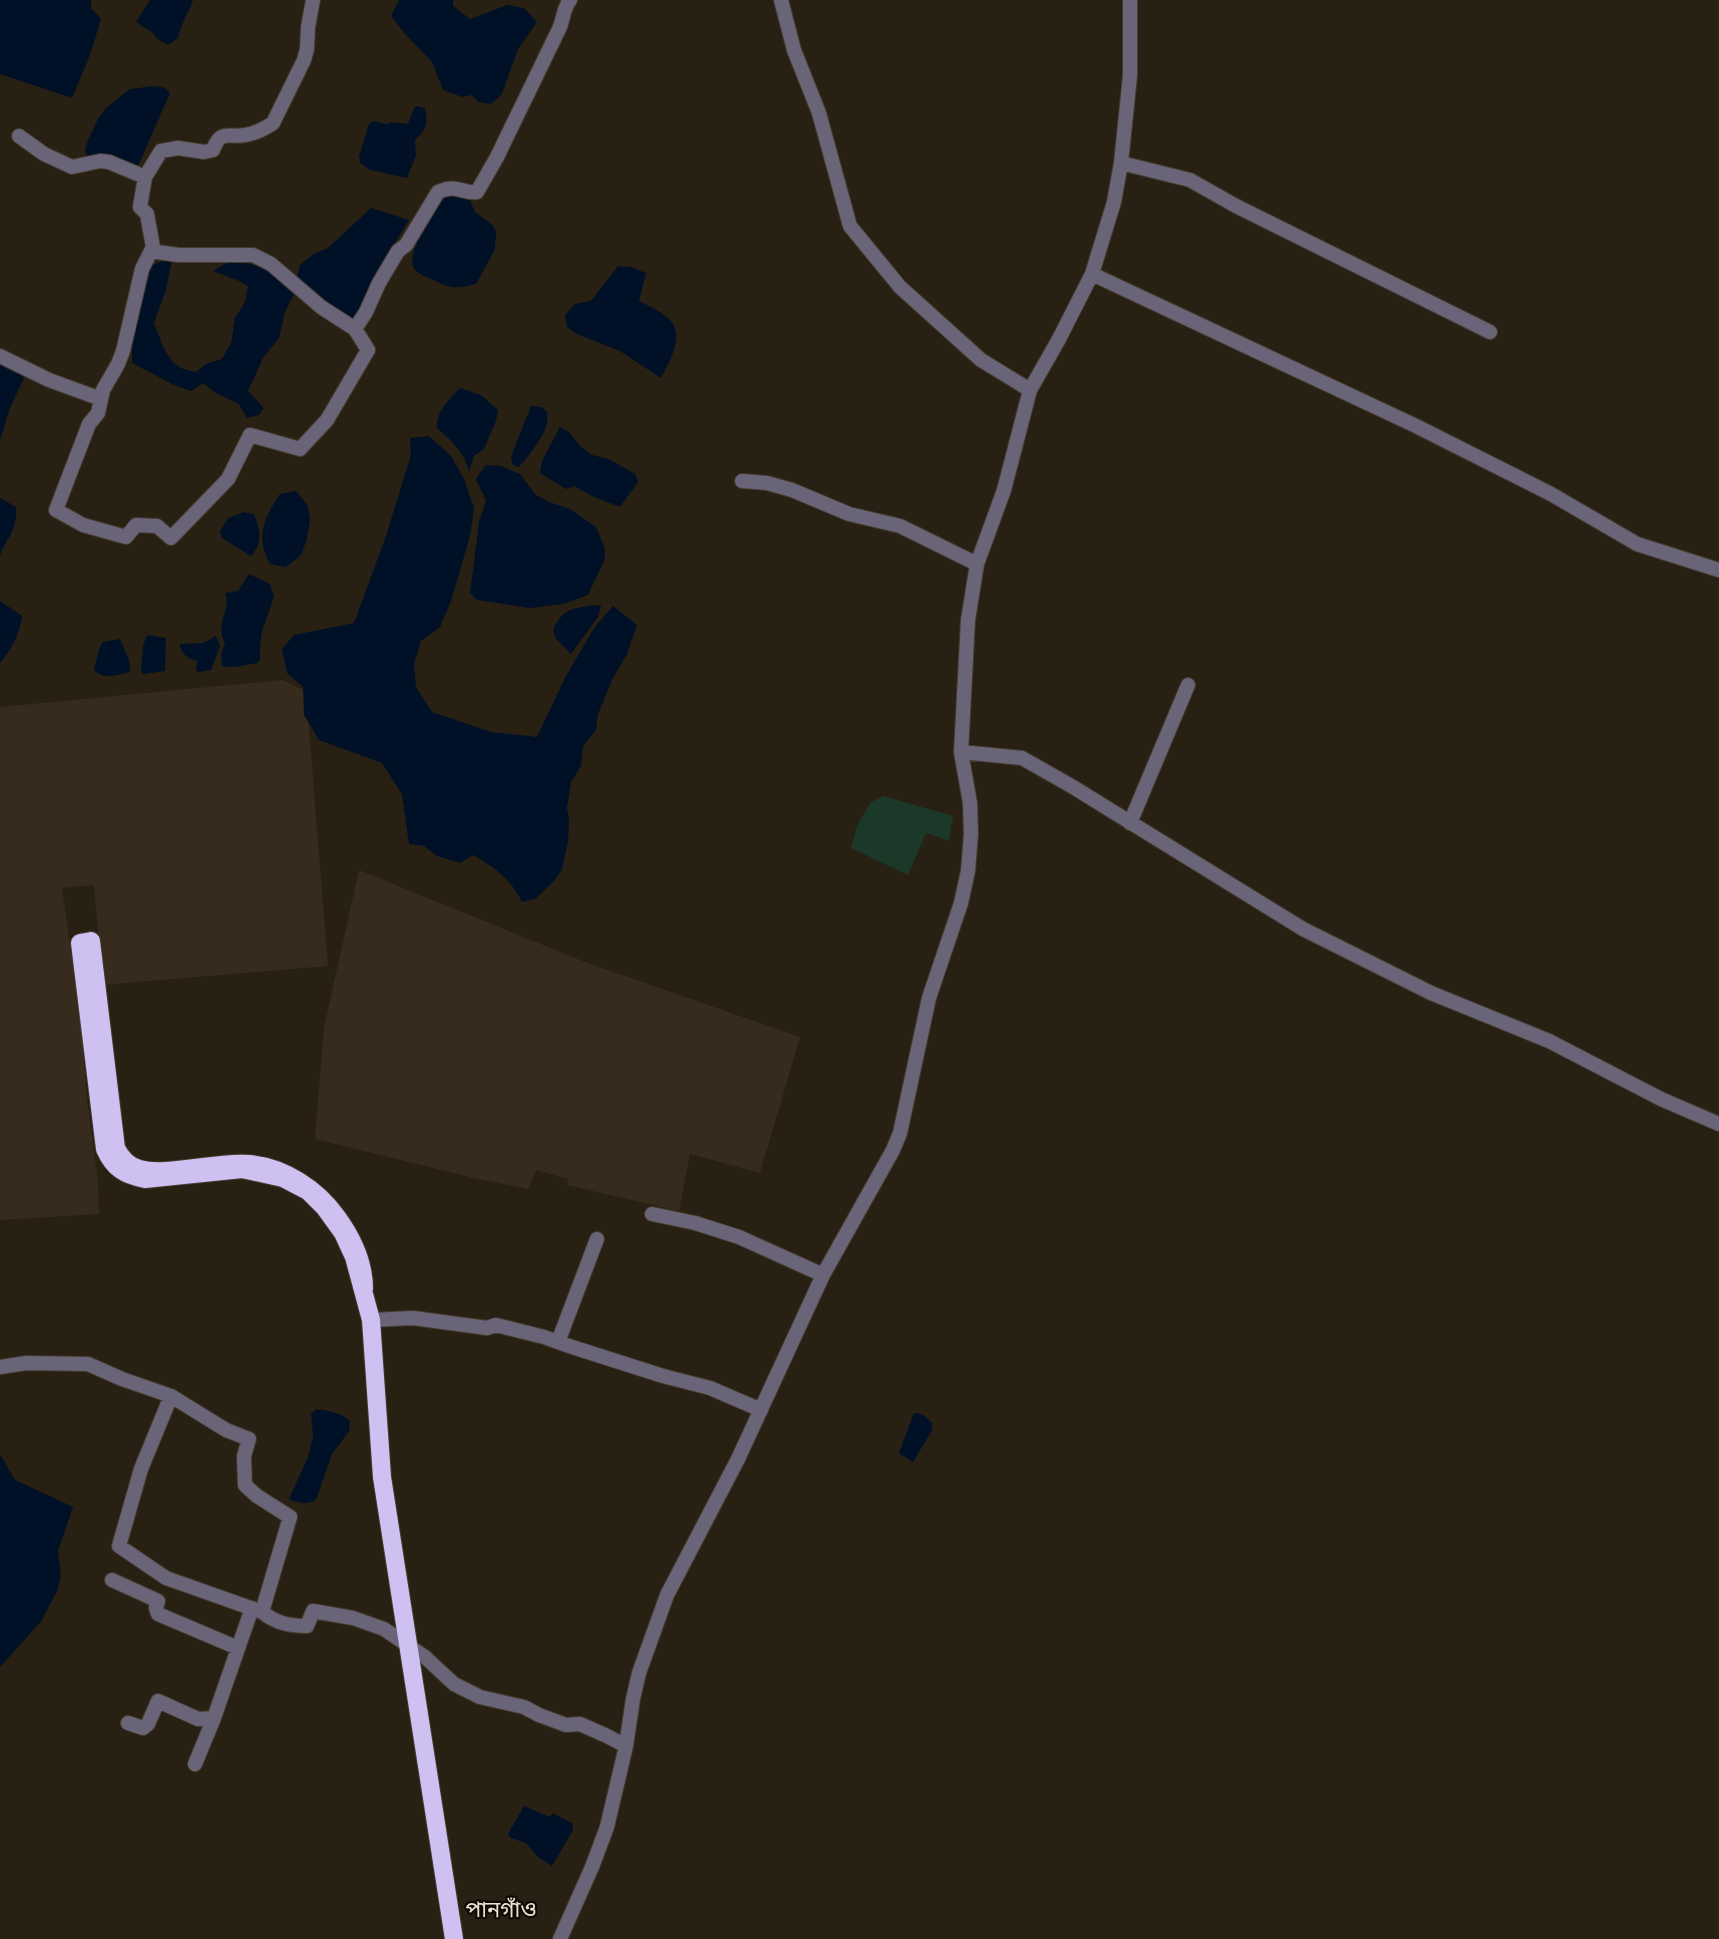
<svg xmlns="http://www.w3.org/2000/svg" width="1719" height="1939" viewBox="0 0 1719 1939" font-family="'Archivo Narrow','Noto Sans Bengali',sans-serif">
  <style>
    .industrial { fill: #362b1c }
    .green { fill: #1b3829 }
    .water { fill: #001027 }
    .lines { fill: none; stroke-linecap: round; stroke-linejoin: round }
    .minor-casing { stroke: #423c2e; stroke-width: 16 }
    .highway-casing { stroke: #423c2e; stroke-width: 20 }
    .minor { stroke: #6a6478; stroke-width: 14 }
    .highway { stroke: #cfc0f2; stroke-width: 18 }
    .labels { text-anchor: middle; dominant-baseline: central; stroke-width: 4.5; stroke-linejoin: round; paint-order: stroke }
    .quarter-label { font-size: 22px; fill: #ede3d0; stroke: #0e0b06 }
  </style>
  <rect width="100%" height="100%" fill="#282113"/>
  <!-- industrial -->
  <path class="industrial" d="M 282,680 L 306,691 L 328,966 L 103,985 L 94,885 L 62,888 L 81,1020 L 87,1100 L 98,1182 L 99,1214 L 0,1220 L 0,707 Z
    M 359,870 L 585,962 L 800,1037 L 760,1173 L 690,1154 L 679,1211 L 567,1185 L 568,1179 L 536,1170 L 528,1189 L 478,1179 L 315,1139 L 324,1027 Z"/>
  <!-- green -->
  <path class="green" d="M 883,796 L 953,816 L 949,841 L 926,833 L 908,875 L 851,848 L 857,826 L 870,803 Z"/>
  <!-- water -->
  <path class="water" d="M 0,0 L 91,0 L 91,8 L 101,19 L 90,55 L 72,98 L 0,74 Z
    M 150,0 L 193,0 C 189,13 180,25 178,38 L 168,45 L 157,39 L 153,33 L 136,22 Z
    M 399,0 L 453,0 L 453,6 L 470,19 L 507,5 L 524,8 L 537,22 L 518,49 L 502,94 L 491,104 L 478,102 L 472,95 L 462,97 L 443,90 L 432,62 L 405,34 L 391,16 Z
    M 155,86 L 165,88 L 170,93 L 138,166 L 88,159 L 85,150 L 88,140 L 98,119 L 106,108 L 130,89 Z
    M 415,106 L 425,108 C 428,122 427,130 415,140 L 416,156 L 407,178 L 370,170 L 360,163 L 359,156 L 369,124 L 373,121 L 387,124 L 392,122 L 408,124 Z
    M 445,193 L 469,198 L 475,212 L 493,225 L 496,232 L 495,249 L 476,284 C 454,289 451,289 431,279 C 425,276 415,273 413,266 C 408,248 436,208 445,193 Z
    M 371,208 L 409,220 C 392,249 373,274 366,308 L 350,321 L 296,281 L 300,265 L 314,254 L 328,248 Z
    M 172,260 L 166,290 L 154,323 C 160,338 166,360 181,368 C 185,370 192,371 196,372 L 206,364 L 222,359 L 231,343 L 235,318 L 245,302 L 248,286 L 239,281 L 213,271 L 232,260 L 276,270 L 296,291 L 285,312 L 279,338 L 263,358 L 248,391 L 264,408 L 259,415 L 247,418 L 239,404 L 216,393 L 203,383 L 191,391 L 174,385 L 132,363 L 132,338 L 147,267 L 160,262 Z
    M 618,266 L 631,267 L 646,273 L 639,301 C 649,306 663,312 671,321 C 684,337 669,363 661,378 L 620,351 L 577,334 L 567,327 L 565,315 L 575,304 L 591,301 Z
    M 0,361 L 20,368 L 24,378 L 10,408 L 0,440 Z
    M 460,388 L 481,395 L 498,410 L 496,421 L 484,449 L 474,456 L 469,471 C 464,452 452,441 437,428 C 436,411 449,400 460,388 Z
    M 531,406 L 541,407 L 547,412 C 547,417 548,422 546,427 C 544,435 525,463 518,467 L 512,464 L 511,456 Z
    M 560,427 L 570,433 L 579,445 L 592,455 L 609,459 L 635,474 L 638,482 L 620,507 L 594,497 L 574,486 L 566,489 L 540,473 L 542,461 Z
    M 429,436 L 451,456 L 464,479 L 474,508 L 470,536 L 451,601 L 440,627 L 421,641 L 414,664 L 416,687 L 432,712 L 491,732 L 537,737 L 565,678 L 594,628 L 613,606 L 637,625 L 627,654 L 612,680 L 598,714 L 596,730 L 583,746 L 581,766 L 571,782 L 567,808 L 569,820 L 568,842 L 562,869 L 554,881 L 535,899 L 522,902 C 512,880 494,867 473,855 L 460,863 L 437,856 L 424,846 L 409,844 L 402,794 L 382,763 L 319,740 L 304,715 L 303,687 L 287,673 L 282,649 L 294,635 L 354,623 L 386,536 L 411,455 L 410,438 Z
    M 486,465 L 501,466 L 520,474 L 536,495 L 549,502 L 570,509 L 596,527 L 605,548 L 605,559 L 588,595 L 563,604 L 530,608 L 477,600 L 470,593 L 479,522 L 486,501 L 476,479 Z
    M 296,491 L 308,506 L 310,519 L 307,539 L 301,555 L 286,567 L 270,564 C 255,537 264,518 280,494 Z
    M 0,498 L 16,507 C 17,532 7,536 0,556 Z
    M 244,512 L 254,514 C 260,529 263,544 251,556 L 222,538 L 220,531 L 228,518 Z
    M 249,574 L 270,584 L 274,597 L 262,631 L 260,645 L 260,659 L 258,663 C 245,664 234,669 222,666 L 221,653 L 225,644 C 214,619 232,612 225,593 L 238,591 Z
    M 0,601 L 22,616 C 19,635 12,649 0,663 Z
    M 596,605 L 601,606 L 598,617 L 571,654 L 556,639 L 553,630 C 564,607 572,609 596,605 Z
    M 147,635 L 166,638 L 165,671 L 144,674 L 141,672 L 143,646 Z
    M 216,636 L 220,646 L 211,670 L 199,672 L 196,670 L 197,660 C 187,660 182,653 179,644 L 203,643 Z
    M 120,639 L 129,660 L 130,672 C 117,675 103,680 94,670 L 99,649 L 103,642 Z
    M 316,1409 C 329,1411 340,1412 350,1421 L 349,1431 L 332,1454 L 316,1500 C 308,1505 298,1503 289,1499 L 308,1457 L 313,1436 L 311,1414 Z
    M 914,1413 C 922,1412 927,1418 932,1423 L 932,1430 L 913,1462 L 899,1453 Z
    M 0,1454 L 15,1480 L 73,1507 L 58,1551 L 61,1576 L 57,1591 L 42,1620 L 0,1667 Z
    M 524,1806 L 550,1817 L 553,1813 L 573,1824 L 573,1830 L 552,1866 L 538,1857 L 526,1843 L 511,1838 L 508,1834 Z"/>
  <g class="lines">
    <defs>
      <path id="minor" d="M 781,0 L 794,50 L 819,113 L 850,226 L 900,287 L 981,360 L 1030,390
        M 19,136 L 44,154 L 72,167 L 100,161 L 109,162 L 145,177 L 161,151 L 178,148 L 204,152 L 213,150 C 221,129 227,138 245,135 C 254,134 266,128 273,123 L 304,60 L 307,49 L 308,27 L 313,0
        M 1121,163 L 1190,180 L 1236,206 L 1490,332
        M 145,177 L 140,207 L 147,214 L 153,247 L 142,269 L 123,351 L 118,364 L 103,390 L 98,413 L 89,424 L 56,510 L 83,525 L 126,537 L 136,525 L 157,526 L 171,538 L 228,479 L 250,435 L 300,449 L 327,420 L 368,350 L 355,329 L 366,312 L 379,283 L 398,251 L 406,245 L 438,192 C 457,183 462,194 477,192 L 497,157 L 560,27 C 564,17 563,9 570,0
        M 151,251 L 178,255 L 253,255 L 271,264 L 321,307 L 355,329
        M 1092,274 L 1416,426 L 1551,494 L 1637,544 L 1719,570
        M 0,356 L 49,380 L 101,399
        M 742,481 L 767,483 L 792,490 L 849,514 L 900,526 L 977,564
        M 961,752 L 1022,758 L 1073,787 L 1303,929 L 1431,993 L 1549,1041 L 1661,1099 L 1719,1124
        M 1130,823 L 1188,685
        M 652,1214 L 695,1223 L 739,1237 L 823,1275
        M 371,1320 L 413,1318 L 487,1328 L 496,1325 L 544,1337 L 569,1346 L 663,1376 L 710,1388 L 761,1410
        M 558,1342 L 597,1239
        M 0,1367 L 26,1363 L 88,1364 L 122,1379 L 171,1396 L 226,1430 L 249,1439 L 244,1456 L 245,1485 L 257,1496 L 290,1517 L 262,1612 C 276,1623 289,1626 307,1626 L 313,1611 L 353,1618 L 384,1629 L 425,1657 L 454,1684 L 480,1697 L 524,1707 L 539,1715 L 566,1725 L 580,1724 L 607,1736 L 626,1746
        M 171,1396 L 141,1469 L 119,1546 L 166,1578 L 262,1612
        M 112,1580 L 158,1601 L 156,1608 L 158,1614 L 238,1648
        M 128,1723 L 143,1728 L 148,1724 L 158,1701 L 198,1719 L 214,1718 L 252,1608
        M 195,1764 L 214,1718
        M 560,1939 L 592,1867 L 607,1827 L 626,1746 L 633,1699 L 639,1673 L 667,1595 L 738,1459 L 823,1275 L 893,1150 L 900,1133 L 929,998 L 961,903 L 968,871 L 971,834 L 970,803 L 961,752 L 968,620 L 977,564 L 1004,490 L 1030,390 L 1059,339 L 1092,274 L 1114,202 L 1121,163 L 1130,76 L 1130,0"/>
      <path id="highway" d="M 364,1289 C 364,1262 353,1239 337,1217 C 317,1189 284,1167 249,1164 C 217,1161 166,1177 139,1169 C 128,1166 121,1158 116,1148 L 91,941 L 80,943 L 105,1149 C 114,1169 125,1175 145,1179 L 242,1169 L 283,1178 L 308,1191 L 325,1208 L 343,1233 L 354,1257 L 371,1320 L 382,1477 L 454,1939"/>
    </defs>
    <!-- minor casing -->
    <use href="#minor" class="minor-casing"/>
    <!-- highway casing -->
    <use href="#highway" class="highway-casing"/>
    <!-- minor -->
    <use href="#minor" class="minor"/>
    <!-- highway -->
    <use href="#highway" class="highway"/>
  </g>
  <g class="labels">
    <!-- quarter labels -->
    <g class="quarter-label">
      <text x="501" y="1909">পানগাঁও</text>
    </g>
  </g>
</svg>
